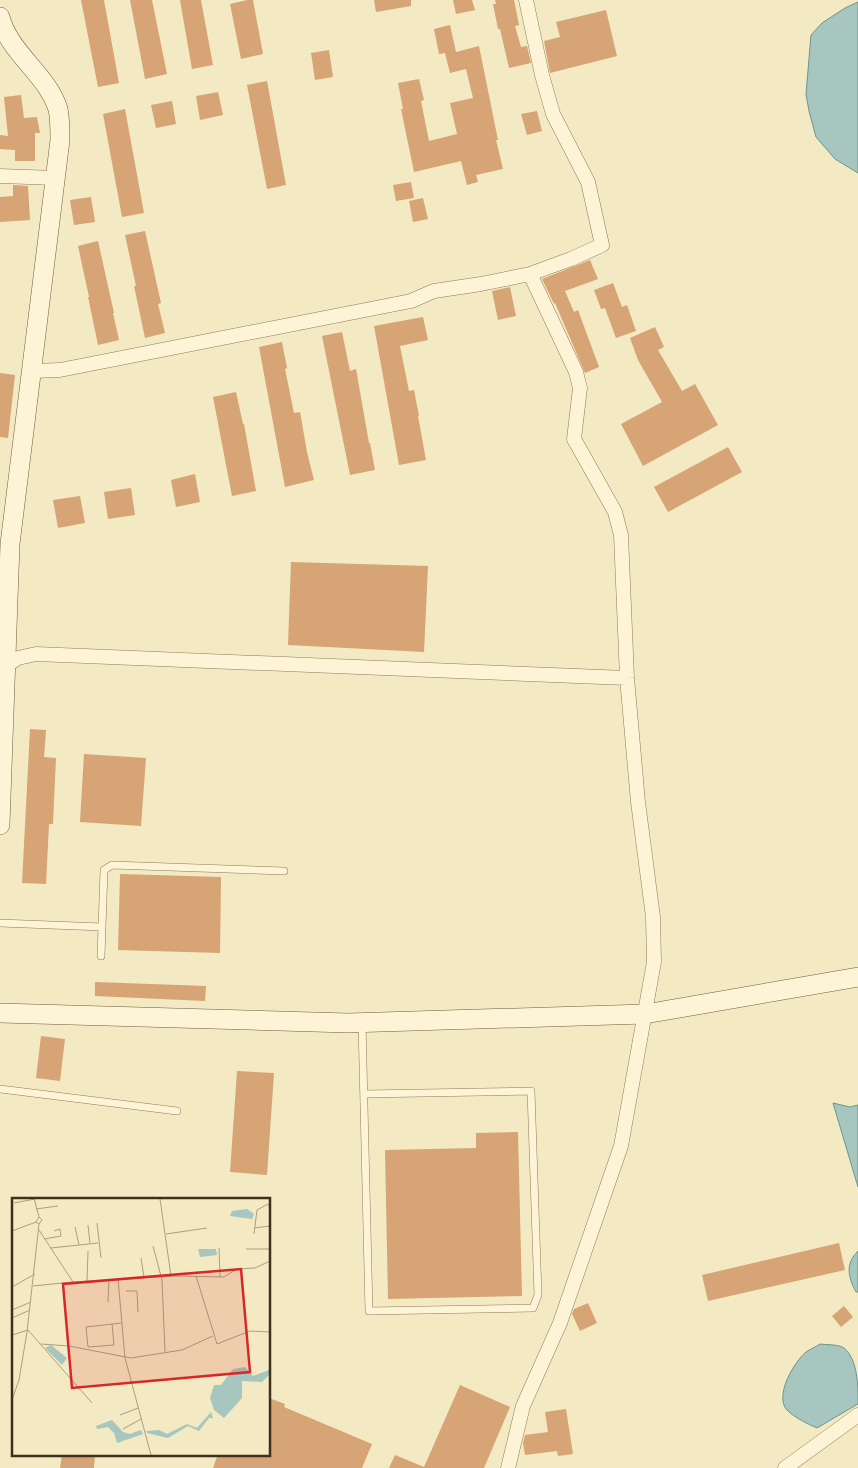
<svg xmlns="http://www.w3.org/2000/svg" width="858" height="1468" viewBox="0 0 858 1468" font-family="'Roboto Serif',serif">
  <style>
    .water { fill: #a6c6bf; stroke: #6b968e }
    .building { fill: #d6a475 }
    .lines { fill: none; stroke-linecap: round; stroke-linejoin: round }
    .lane-casing { stroke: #917a57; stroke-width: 8 }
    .street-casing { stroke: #917a57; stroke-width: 15 }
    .secondary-casing { stroke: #735b3a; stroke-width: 20 }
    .lane { stroke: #fdf4d8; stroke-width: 7 }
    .street { stroke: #fdf4d8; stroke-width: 14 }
    .secondary { stroke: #fdf4d8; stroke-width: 19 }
    .inset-road { fill: none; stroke: #ab9f81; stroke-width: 1 }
    .view { fill: #d62828; fill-opacity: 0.15; stroke: #d62828; stroke-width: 2.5 }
    .inset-edge { fill: none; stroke: #3f301d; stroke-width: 2.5 }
  </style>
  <rect width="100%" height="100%" fill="#f3e9c3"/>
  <!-- water -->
  <path class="water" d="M 858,2 L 858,173 L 835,159 L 816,137 L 809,111 L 806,94 L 811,35 L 822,23 L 845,8 Z
    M 833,1103 L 850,1107 L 858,1105 L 858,1187 Z
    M 858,1251 L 858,1292 L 856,1292 C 848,1277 845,1264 858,1251 Z
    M 820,1344 C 827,1345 838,1344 844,1348 C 858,1360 858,1385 858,1404 L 817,1428 C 808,1424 795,1418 787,1410 C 774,1396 794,1362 806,1352 C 810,1349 816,1347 820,1344 Z"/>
  <!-- building -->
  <path class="building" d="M 81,0 L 104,0 L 119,83 L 98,87 Z
    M 130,0 L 152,0 L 167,74 L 145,79 Z
    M 180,0 L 201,0 L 213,65 L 192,69 Z
    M 247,0 L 253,0 L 263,54 L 241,59 L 230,4 Z
    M 374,0 L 411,0 L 411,6 L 376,12 Z
    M 453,0 L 472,0 L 475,10 L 456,14 Z
    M 495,0 L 514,0 L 519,25 L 515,26 L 521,47 L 527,46 L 531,63 L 509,68 L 500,29 L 498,29 L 493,4 L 496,4 Z
    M 606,10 L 617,56 L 550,73 L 544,41 L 560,37 L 556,22 Z
    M 450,25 L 456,52 L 479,46 L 498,140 L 496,140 L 503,169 L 476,175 L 478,182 L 467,185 L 461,161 L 414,172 L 401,109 L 403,109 L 398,83 L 419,79 L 424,100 L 421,101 L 429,141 L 457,134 L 450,103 L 473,98 L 466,69 L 450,73 L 445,53 L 439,54 L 434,29 Z
    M 329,50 L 333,77 L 315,80 L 311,53 Z
    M 267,81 L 286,185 L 267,189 L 247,85 Z
    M 218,92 L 223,115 L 200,120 L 196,96 Z
    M 21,95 L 24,118 L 37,117 L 40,133 L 35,133 L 35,161 L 15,161 L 15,150 L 0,149 L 0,135 L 8,136 L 4,97 Z
    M 172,101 L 176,124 L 156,128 L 151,105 Z
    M 125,109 L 144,213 L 122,217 L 103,114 Z
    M 537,111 L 542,131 L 527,135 L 521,114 Z
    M 411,182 L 414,198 L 396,201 L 393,185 Z
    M 13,185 L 28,186 L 30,220 L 0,222 L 0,197 L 13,196 Z
    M 91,197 L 95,222 L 74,225 L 70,200 Z
    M 423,198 L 428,219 L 413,222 L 409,201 Z
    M 145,231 L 161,303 L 158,304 L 165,333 L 145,338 L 134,286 L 136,286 L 125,235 Z
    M 98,241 L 114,313 L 113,313 L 119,340 L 98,345 L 88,297 L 89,297 L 78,246 Z
    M 590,260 L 598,279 L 565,291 L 574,312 L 578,310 L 599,367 L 585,373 L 555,303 L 554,304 L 542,279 Z
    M 613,283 L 622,307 L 627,305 L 636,331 L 616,338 L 605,308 L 601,309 L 594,290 Z
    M 510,287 L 516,316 L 498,320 L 492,291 Z
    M 423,317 L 428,340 L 400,346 L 409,391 L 414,390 L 419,416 L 418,416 L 426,460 L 399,465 L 374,326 Z
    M 655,327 L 664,347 L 658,350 L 682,391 L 695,384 L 718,425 L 643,466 L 621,424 L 662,402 L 638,360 L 630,338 Z
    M 342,332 L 350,371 L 356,369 L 369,443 L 370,443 L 375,470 L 350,475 L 322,336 Z
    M 282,342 L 287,368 L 285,369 L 294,413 L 300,412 L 307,452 L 314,480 L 285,487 L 259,347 Z
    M 0,373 L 15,375 L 8,438 L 0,437 Z
    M 236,392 L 243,424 L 244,424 L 256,491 L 232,496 L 213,397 Z
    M 728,447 L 742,472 L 668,512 L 654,487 Z
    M 195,474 L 200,502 L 176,507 L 171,480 Z
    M 131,488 L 135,515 L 108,519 L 104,492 Z
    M 80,496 L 85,523 L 58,528 L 53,500 Z
    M 291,562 L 428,566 L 424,652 L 288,645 Z
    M 30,729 L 46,730 L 44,757 L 56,758 L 53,824 L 49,824 L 46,884 L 22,883 Z
    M 84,754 L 146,758 L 141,826 L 80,822 Z
    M 120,874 L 221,877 L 220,953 L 118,950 Z
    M 95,982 L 206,986 L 205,1001 L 95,996 Z
    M 41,1036 L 65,1039 L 60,1081 L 36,1078 Z
    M 237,1071 L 274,1073 L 267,1175 L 230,1172 Z
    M 518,1132 L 522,1296 L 388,1299 L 385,1150 L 476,1148 L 476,1133 Z
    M 839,1243 L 845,1270 L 708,1301 L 702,1275 Z
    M 588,1303 L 597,1323 L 580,1331 L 572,1314 L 574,1309 Z
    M 844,1306 L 853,1317 L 841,1327 L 832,1316 Z
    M 460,1385 L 510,1407 L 484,1468 L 389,1468 L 395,1455 L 424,1467 Z
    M 269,1398 L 285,1404 L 284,1407 L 372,1444 L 362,1468 L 213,1468 L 218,1454 L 269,1454 Z
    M 566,1409 L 573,1454 L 558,1456 L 557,1451 L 525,1455 L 523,1443 L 525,1435 L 548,1432 L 545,1412 Z
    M 62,1454 L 95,1454 L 94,1468 L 60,1468 Z"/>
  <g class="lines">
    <defs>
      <path id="lane" d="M 0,923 L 102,927
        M 101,956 L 104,870 L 112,865 L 284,871
        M 362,1023 L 369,1311 L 533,1308 L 538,1295 L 531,1091 L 364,1094
        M 0,1089 L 177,1111"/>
      <path id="street" d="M 0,176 L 56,178
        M 32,371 L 60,370 L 411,301 L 434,291 L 481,284 L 530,274 L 571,259 L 602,245 L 588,182 L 553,114 L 542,75 L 526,0
        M 6,666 L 18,658 L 36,654 L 627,678
        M 508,1468 L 523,1406 L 560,1323 L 621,1146 L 654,962 L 653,917 L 638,802 L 627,678 L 621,535 L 615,512 L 574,439 L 580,388 L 576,372 L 530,274
        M 785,1468 L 858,1415"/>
      <path id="secondary" d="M 0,17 C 9,53 47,74 58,109 C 60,118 60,130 60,140 L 10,544 L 0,825
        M 0,1013 L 348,1023 L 645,1014 L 858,977"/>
    </defs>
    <!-- lane casing -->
    <use href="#lane" class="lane-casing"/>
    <!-- street casing -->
    <use href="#street" class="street-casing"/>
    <!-- secondary casing -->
    <use href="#secondary" class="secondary-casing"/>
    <!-- lane -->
    <use href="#lane" class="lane"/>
    <!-- street -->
    <use href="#street" class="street"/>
    <!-- secondary -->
    <use href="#secondary" class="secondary"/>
  </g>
  <!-- overview -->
  <g transform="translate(12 1198)">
    <rect width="258" height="258" fill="#f3e9c3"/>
    <path d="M 235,11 L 242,16 L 240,21 L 218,18 L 220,13 ZM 186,51 L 204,51 L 205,57 L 188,59 ZM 39,147 L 55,160 L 50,167 L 33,150 ZM 233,169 L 241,178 L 257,172 L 257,177 L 250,184 L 230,183 L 230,200 L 212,220 L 202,212 L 198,200 L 202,187 L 209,187 L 221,171 ZM 199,214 L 201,220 L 197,220 L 187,233 L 176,228 L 156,240 L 135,235 L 134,233 L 147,232 L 155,236 L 175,226 L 185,230 ZM 100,222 L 111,234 L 118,236 L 129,232 L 131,236 L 105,245 L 102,235 L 96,229 L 85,231 L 84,228 Z" fill="#a6c6bf"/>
    <path class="inset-road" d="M 22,0 L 27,19 L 30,22 L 27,26 L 24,24 L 27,19M 148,1 L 159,78M 2,5 L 23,1M 24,11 L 46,8M 85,25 L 89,60M 76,27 L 78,45M 63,29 L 67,47M 242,30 L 258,28M 27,32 L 61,84 L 163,78 L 212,79 L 225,71 L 243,70 L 258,63M 0,33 L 24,24M 154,36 L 195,30M 242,36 L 245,12 L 256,6 L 258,10M 32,41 L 49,38 L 48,31 L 42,33M 141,48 L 150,82 L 153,154M 39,50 L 86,45M 207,50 L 208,79M 234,51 L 258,51M 129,60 L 132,79M 184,78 L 205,146 L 238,133 L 258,134M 106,81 L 113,160 L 139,257M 75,83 L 76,53M 21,88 L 60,84M 0,89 L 23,76M 114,93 L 125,93 L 126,114M 96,104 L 97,81M 0,112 L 19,104M 0,120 L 18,112M 100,126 L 102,147 L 76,149 L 74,129 L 109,125M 0,137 L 16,132 L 80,205M 29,146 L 57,148 L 119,160 L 170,152 L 201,138M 0,202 L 7,182 L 15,134 L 27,26M 108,217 L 126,210M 111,231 L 129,221"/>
    <path class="view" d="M 229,71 L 238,174 L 60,190 L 51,86 Z"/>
    <rect width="258" height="258" class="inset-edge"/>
  </g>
</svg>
